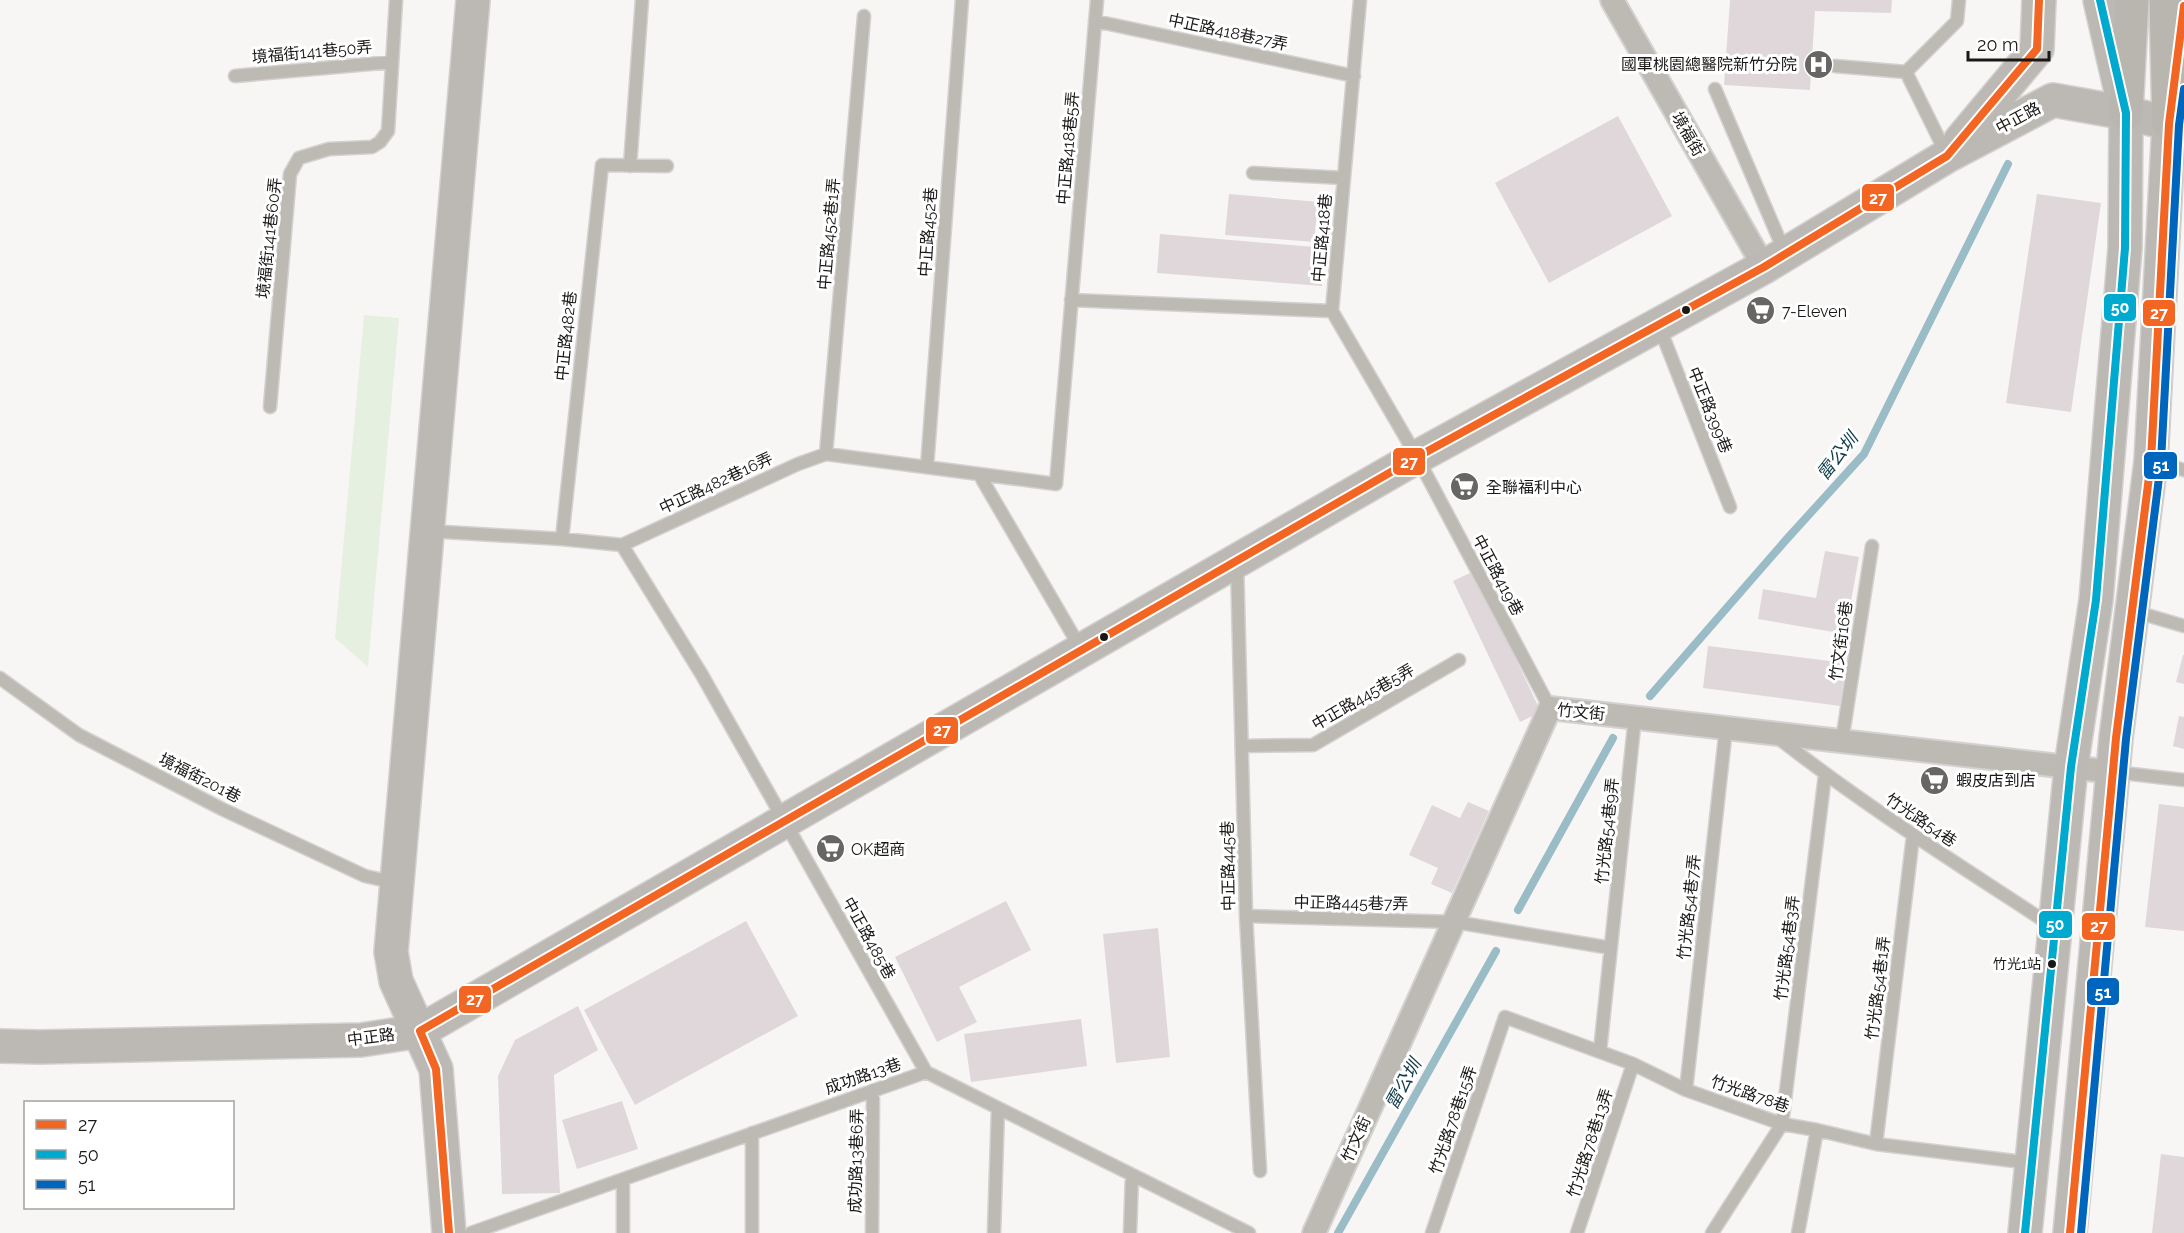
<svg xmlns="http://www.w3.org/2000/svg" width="2184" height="1233" viewBox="0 0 2184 1233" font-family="Raleway,'Noto Sans TC',sans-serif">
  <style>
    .green { fill: #e6f0e0 }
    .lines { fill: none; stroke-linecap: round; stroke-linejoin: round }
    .stream { stroke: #9abcc6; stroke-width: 8 }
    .building { fill: #e0d7da }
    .lane-casing { stroke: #d3d2d1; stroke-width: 15 }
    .street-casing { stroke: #d3d2d1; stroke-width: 26 }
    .secondary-casing { stroke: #d3d2d1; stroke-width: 36 }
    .highway-casing { stroke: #d3d2d1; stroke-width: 36 }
    .lane { stroke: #bcbab3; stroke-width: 12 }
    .street { stroke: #bcbab3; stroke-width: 22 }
    .secondary { stroke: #bcb8b3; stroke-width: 33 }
    .highway { stroke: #b9b6b0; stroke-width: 33 }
    .bus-1-casing { stroke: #fff; stroke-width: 12 }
    .bus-2-casing { stroke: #fff; stroke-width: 12 }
    .bus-3-casing { stroke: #fff; stroke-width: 12 }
    .bus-1 { stroke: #f26522; stroke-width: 8 }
    .bus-2 { stroke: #00a9ce; stroke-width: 8 }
    .bus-3 { stroke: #0065bd; stroke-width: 8 }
    .bus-dot { fill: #191817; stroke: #fff; stroke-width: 2 }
    .labels { text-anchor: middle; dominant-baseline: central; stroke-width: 6; stroke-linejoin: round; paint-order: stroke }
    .bus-label { font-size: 14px; fill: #191817; stroke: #fff; text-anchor: end }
    .street-label { font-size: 16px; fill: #191817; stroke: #fff }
    .poi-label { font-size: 16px; fill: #191817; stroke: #fff; text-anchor: start }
    .water-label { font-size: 18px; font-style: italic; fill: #0f3d49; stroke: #fff }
    .line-badge { stroke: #fff; stroke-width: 2 }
    .badge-label { font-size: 16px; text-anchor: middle; font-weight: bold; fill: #fff }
  </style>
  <rect width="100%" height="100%" fill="#f8f6f4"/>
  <!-- green -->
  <path class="green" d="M 364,315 L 399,318 L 368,667 L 335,638 Z"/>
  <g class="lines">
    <!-- stream -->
    <path class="stream" d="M 1650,696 L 1785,541 L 1864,454 L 2008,164
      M 1518,910 L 1613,738
      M 1338,1233 L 1496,951"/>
  </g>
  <!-- building -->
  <path class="building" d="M 1730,0 L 1892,0 L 1891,13 L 1815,11 L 1810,90 L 1724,85 Z
    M 1618,116 L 1672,216 L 1549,283 L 1495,183 Z
    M 1229,194 L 1318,202 L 1314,242 L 1225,235 Z
    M 2037,194 L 2101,203 L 2071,412 L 2006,403 Z
    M 1160,234 L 1326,248 L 1322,286 L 1157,273 Z
    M 1825,551 L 1859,557 L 1845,634 L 1758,619 L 1763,589 L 1816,598 Z
    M 1474,571 L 1541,712 L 1520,722 L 1453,581 Z
    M 1708,646 L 1846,663 L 1840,706 L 1703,688 Z
    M 2183,655 L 2184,655 L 2184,684 L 2176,682 Z
    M 2179,716 L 2184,717 L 2184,749 L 2173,746 Z
    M 1468,802 L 1489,811 L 1452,893 L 1431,884 L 1438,868 L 1409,855 L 1432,805 L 1460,818 Z
    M 2159,804 L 2184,807 L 2184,931 L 2145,927 Z
    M 1006,901 L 1031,950 L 959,987 L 977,1022 L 937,1042 L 895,957 Z
    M 746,921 L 798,1016 L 635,1105 L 584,1010 Z
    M 1158,928 L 1170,1057 L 1116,1063 L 1103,934 Z
    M 578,1006 L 598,1050 L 554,1075 L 560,1193 L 502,1194 L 498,1076 L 515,1040 Z
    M 1081,1019 L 1087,1066 L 971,1082 L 964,1034 Z
    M 622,1101 L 638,1149 L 577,1169 L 562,1120 Z
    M 2161,1154 L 2184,1157 L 2184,1233 L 2152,1233 Z"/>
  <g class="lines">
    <defs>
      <path id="lane" d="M 1360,0 L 1332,311 L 1417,457 L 1550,708
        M 1095,21 L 1354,76
        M 1835,66 L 1906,72
        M 235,76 L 392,62
        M 1715,89 L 1785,253
        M 1947,155 L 1906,72 L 1957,21 L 1959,0
        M 630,166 L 642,0
        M 1253,173 L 1344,178
        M 1071,300 L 1332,311
        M 1659,326 L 1730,507
        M 270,407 L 290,174 L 299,158 L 329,149 L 372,147 L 380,142 L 388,131 L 396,0
        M 826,454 L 864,16
        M 2152,461 L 2184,470
        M 927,467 L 962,0
        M 979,474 L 1056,484 L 1097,0
        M 428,531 L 562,539 L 622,545 L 702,675 L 926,1072
        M 562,539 L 602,165 L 667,166
        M 622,545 L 798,464 L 826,454 L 979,474 L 1081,649
        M 1237,563 L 1246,916 L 1260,1171
        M 2133,611 L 2184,626
        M 0,678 L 79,735 L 222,809 L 365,876 L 396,883
        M 1777,737 C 1865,806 1959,865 2052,926
        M 1842,741 L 1872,546
        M 1242,746 L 1313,745 L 1459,660
        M 2114,772 L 2184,780
        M 1246,916 L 1455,922 L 1611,948
        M 1600,1051 L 1635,717
        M 1686,1090 L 1726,728
        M 1876,1144 L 1913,836
        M 471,1233 L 926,1072 L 1249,1233
        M 623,1233 L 623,1179
        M 752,1233 L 752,1133
        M 872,1233 L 873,1090
        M 994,1233 L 998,1108
        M 1130,1233 L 1132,1175
        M 1432,1233 L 1505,1017 L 1633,1064 L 1686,1090 L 1782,1124 L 1817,1130 L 1876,1144 L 2031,1163
        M 1577,1233 L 1633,1064
        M 1712,1233 L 1782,1124 L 1825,775
        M 1798,1233 L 1817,1130"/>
      <path id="street" d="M 1612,0 L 1764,267
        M 1314,1233 L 1550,708 L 2113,772"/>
      <path id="secondary" d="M 1960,141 L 2037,49 L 2039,0
        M 0,1046 L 39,1047 L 361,1040 L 420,1031 L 1417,457 L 1764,267 L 1947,156 L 2053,100 L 2126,113 L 2184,127
        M 449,1233 L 436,1069 L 396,981 L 391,952 L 473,0
        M 2025,1233 L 2071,767 L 2096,600 L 2125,248 L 2126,113 L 2100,0
        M 2070,1233 L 2116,738 L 2151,461 L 2169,124 L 2184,6"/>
      <path id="highway" d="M 2166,0 L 2169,124
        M 2126,113 L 2132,0"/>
    </defs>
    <!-- lane casing -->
    <use href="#lane" class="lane-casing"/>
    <!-- street casing -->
    <use href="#street" class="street-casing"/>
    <!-- secondary casing -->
    <use href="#secondary" class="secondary-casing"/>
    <!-- highway casing -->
    <use href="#highway" class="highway-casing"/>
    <!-- lane -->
    <use href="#lane" class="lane"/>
    <!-- street -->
    <use href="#street" class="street"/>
    <!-- secondary -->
    <use href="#secondary" class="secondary"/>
    <!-- highway -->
    <use href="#highway" class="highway"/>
    <defs>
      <path id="bus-1" d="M 449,1233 L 436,1069 L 420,1031 L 1417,457 L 1764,267 L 1947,156 L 2037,49 L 2039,0
        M 2070,1233 L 2116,738 L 2151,461 L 2169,124 L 2184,6"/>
      <path id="bus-2" d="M 2025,1233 L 2071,767 L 2096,600 L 2125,248 L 2126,113 L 2100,0"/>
      <path id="bus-3" d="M 2081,1233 L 2126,739 L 2161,462 L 2179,125 L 2184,89"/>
    </defs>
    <!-- bus-1 casing -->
    <use href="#bus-1" class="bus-1-casing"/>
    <!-- bus-2 casing -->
    <use href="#bus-2" class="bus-2-casing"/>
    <!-- bus-3 casing -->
    <use href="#bus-3" class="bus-3-casing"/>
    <!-- bus-1 -->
    <use href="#bus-1" class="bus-1"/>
    <!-- bus-2 -->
    <use href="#bus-2" class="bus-2"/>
    <!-- bus-3 -->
    <use href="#bus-3" class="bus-3"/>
  </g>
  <!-- icons -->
  <defs>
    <symbol id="hospital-disc" viewBox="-11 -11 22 22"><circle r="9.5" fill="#676664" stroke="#fff"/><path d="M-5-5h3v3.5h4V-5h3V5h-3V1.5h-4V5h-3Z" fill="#fff"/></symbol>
    <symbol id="supermarket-disc" viewBox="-11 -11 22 22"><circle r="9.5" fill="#676664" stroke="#fff"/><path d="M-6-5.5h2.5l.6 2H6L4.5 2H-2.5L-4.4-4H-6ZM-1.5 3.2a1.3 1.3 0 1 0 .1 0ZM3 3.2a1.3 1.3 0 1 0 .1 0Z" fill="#fff"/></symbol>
  </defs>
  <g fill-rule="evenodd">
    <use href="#hospital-disc" x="1802" y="48" width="33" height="33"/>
    <use href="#supermarket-disc" x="1744" y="294" width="33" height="33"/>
    <use href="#supermarket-disc" x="1448" y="470" width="33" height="33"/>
    <use href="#supermarket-disc" x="1918" y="764" width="33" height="33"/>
    <use href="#supermarket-disc" x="814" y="832" width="33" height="33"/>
  </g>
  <!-- markers -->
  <g class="bus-dot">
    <circle cx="1686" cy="310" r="5"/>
    <circle cx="1104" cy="637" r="5"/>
    <circle cx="2052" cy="964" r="5"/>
  </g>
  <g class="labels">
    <!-- bus labels -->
    <g class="bus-label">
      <text x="2041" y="964">竹光1站</text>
    </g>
    <!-- street labels -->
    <g class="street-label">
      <text transform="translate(1228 32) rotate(12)">中正路418巷27弄</text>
      <text transform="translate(312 52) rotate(-5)">境福街141巷50弄</text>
      <text transform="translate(2018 118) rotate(-28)">中正路</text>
      <text transform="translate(1688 134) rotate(60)">境福街</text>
      <text transform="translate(1068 148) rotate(-85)">中正路418巷5弄</text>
      <text transform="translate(928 232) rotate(-86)">中正路452巷</text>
      <text transform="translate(829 234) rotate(-85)">中正路452巷1弄</text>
      <text transform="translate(269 238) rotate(-84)">境福街141巷60弄</text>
      <text transform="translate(1322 238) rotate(-85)">中正路418巷</text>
      <text transform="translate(566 336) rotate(-84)">中正路482巷</text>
      <text transform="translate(1710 410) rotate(68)">中正路399巷</text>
      <text transform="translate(716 483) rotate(-25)">中正路482巷16弄</text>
      <text transform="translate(1498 575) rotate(62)">中正路419巷</text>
      <text transform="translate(1841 641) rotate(-82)">竹文街16巷</text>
      <text transform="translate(1363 697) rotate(-30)">中正路445巷5弄</text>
      <text transform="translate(1581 712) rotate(6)">竹文街</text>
      <text transform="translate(200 778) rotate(27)">境福街201巷</text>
      <text transform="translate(1921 820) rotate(34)">竹光路54巷</text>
      <text transform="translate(1607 831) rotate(-84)">竹光路54巷9弄</text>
      <text transform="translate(1228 866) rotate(-91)">中正路445巷</text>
      <text transform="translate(1351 903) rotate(1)">中正路445巷7弄</text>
      <text transform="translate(1689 907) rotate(-84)">竹光路54巷7弄</text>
      <text transform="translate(869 938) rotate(61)">中正路485巷</text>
      <text transform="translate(1787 948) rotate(-83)">竹光路54巷3弄</text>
      <text transform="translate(1878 988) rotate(-83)">竹光路54巷1弄</text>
      <text transform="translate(371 1037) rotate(-7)">中正路</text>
      <text transform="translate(863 1076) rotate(-19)">成功路13巷</text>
      <text transform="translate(1750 1094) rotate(19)">竹光路78巷</text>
      <text transform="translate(1453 1120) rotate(-71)">竹光路78巷15弄</text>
      <text transform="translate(1356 1139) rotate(-66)">竹文街</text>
      <text transform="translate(1590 1143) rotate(-72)">竹光路78巷13弄</text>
      <text transform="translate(856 1161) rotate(-89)">成功路13巷6弄</text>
    </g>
    <!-- poi labels -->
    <g class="poi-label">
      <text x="1797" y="64" text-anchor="end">國軍桃園總醫院新竹分院</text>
      <text x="1782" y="311">7-Eleven</text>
      <text x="1486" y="487">全聯福利中心</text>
      <text x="1956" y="780">蝦皮店到店</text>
      <text x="851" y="849">OK超商</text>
    </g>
    <!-- water labels -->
    <g class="water-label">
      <text transform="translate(1837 456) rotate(-52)">雷公圳</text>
      <text transform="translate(1403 1084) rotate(-61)">雷公圳</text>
    </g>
  </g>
  <g class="line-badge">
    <rect x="1861" y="183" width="34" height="29" rx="6" fill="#f26522"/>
    <rect x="2103" y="293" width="34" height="29" rx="6" fill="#00a9ce"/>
    <rect x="2142" y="299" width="34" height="28" rx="6" fill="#f26522"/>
    <rect x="1392" y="447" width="34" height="29" rx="6" fill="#f26522"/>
    <rect x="2143" y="451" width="35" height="29" rx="6" fill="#0065bd"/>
    <rect x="925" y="716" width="34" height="29" rx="6" fill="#f26522"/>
    <rect x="2038" y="910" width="35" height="29" rx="6" fill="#00a9ce"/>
    <rect x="2081" y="912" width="35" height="29" rx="6" fill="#f26522"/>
    <rect x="2086" y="977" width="34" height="29" rx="6" fill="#0065bd"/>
    <rect x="458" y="985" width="34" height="29" rx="6" fill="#f26522"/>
  </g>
  <g class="badge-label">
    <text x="1878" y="204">27</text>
    <text x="2120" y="313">50</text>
    <text x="2159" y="319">27</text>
    <text x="1409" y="468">27</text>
    <text x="2161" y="471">51</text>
    <text x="942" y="736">27</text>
    <text x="2055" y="930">50</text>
    <text x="2099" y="932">27</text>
    <text x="2103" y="998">51</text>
    <text x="475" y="1005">27</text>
  </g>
  <!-- legend -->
  <rect x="24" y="1101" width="210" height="108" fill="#ffffff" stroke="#a3a3a2" stroke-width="1.5"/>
  <rect x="36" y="1120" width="30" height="9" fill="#f26522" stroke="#a3a3a2" stroke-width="1.5"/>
  <text x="78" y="1131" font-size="18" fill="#191817">27</text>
  <rect x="36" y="1150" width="30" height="9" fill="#00a9ce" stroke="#a3a3a2" stroke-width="1.5"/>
  <text x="78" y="1161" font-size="18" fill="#191817">50</text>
  <rect x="36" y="1180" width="30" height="9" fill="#0065bd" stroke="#a3a3a2" stroke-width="1.5"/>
  <text x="78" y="1191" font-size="18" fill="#191817">51</text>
  <!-- scale -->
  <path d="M1968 51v9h81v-9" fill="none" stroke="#191817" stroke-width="3"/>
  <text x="1977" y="51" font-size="18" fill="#191817" stroke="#ffffff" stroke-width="4.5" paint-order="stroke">20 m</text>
</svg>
